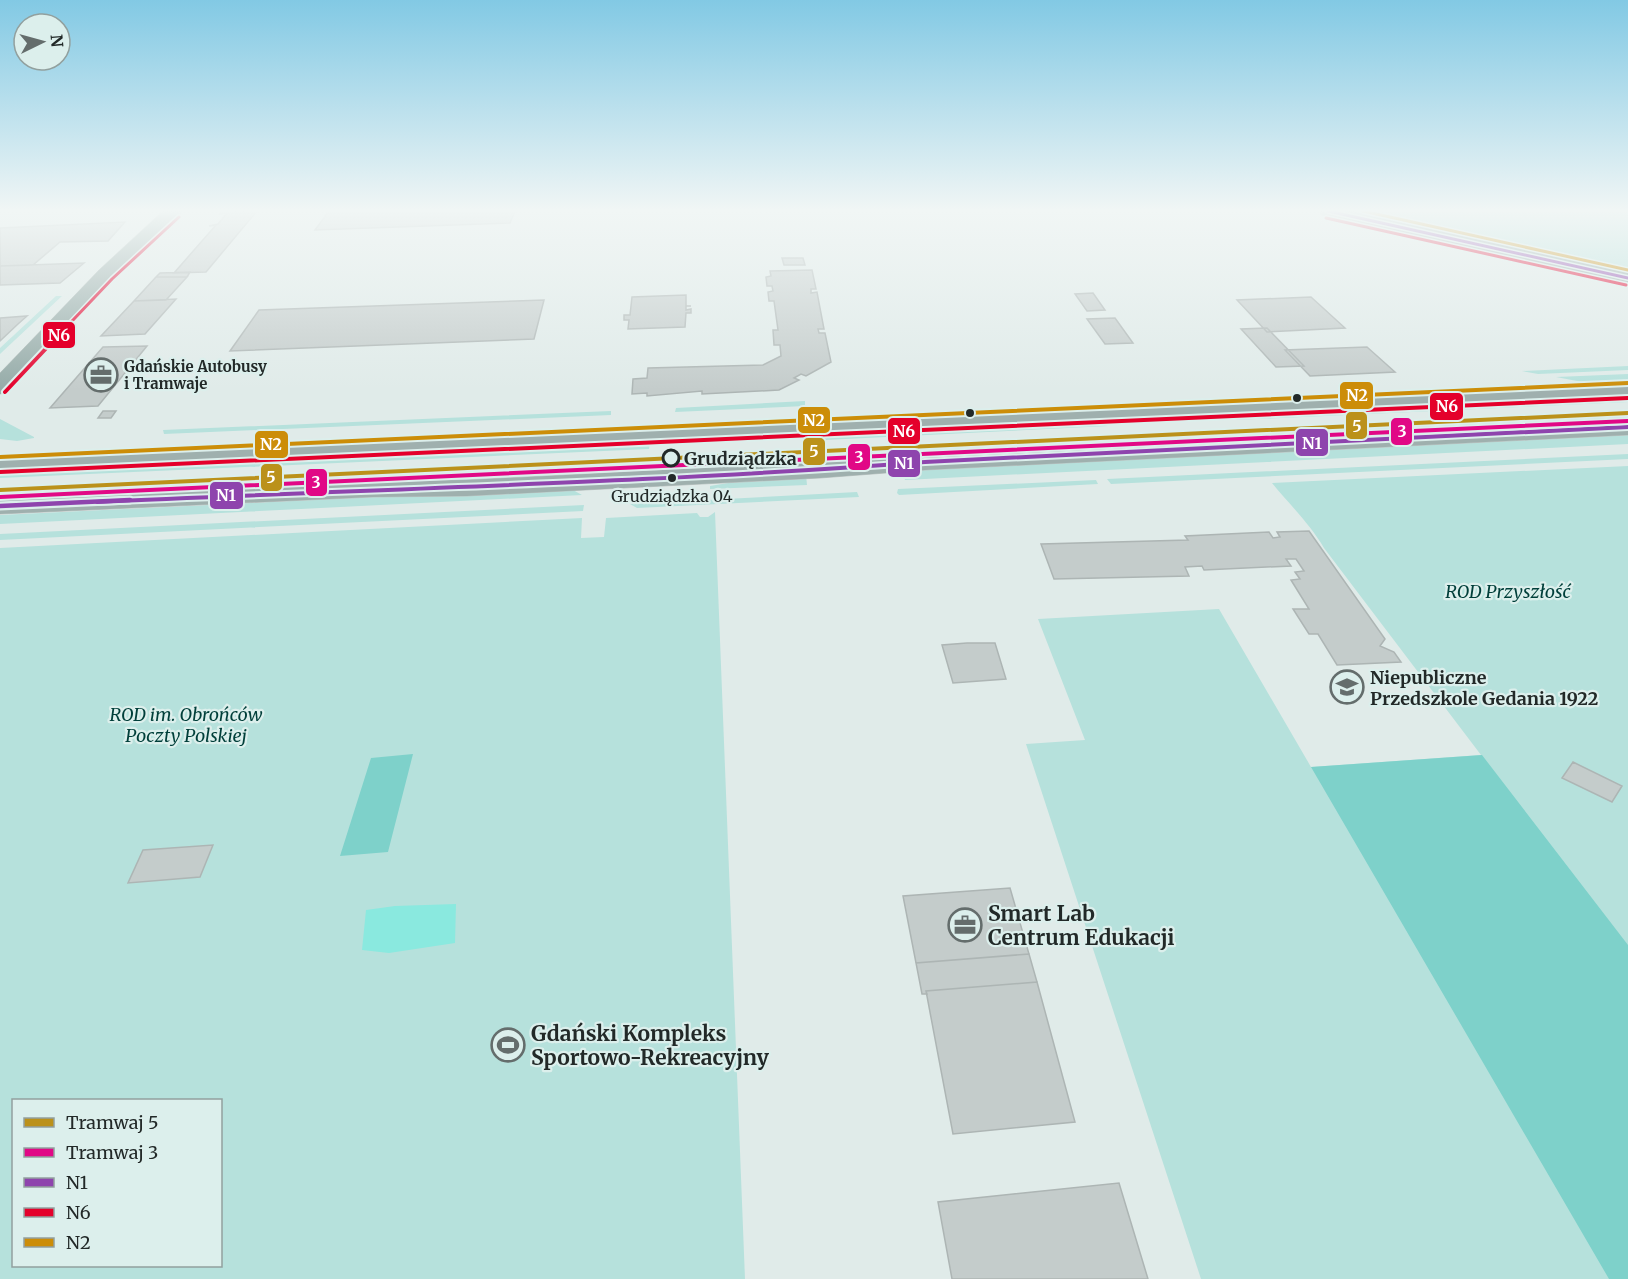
<svg xmlns="http://www.w3.org/2000/svg" width="1628" height="1279" viewBox="0 0 1628 1279" font-family="Merriweather,serif">
  <style>
    .green { fill: #b6e1dc; fill-rule: evenodd }
    .forest { fill: #7ed1ca }
    .water { fill: #8ae9df }
    .building { fill: #c4cccb; stroke: #adb5b4; stroke-width: 1.5 }
    .lines { fill: none; stroke-linecap: round; stroke-linejoin: round }
    .minor-casing { stroke: #bfc7c5; stroke-width: 1 }
    .major-casing { stroke: #bfc7c5; stroke-width: 1 }
    .minor { fill: #95aba8; fill-rule: evenodd }
    .major { fill: #9fb0ae; fill-rule: evenodd }
    .bus-1-far2-casing { stroke: #dcefec; stroke-width: 6 }
    .bus-1-far1-casing { stroke: #dcefec; stroke-width: 8 }
    .bus-1-casing { stroke: #dcefec; stroke-width: 9 }
    .bus-2-far1-casing { stroke: #dcefec; stroke-width: 6 }
    .bus-2-casing { stroke: #dcefec; stroke-width: 8 }
    .bus-3-far1-casing { stroke: #dcefec; stroke-width: 6 }
    .bus-3-casing { stroke: #dcefec; stroke-width: 8 }
    .bus-1-far2 { stroke: #8e44ad; stroke-width: 3 }
    .bus-1-far1 { stroke: #8e44ad; stroke-width: 4 }
    .bus-1 { stroke: #8e44ad; stroke-width: 4.5 }
    .bus-2-far1 { stroke: #e4002b; stroke-width: 3 }
    .bus-2 { stroke: #e4002b; stroke-width: 4 }
    .bus-3-far1 { stroke: #cc8d08; stroke-width: 3 }
    .bus-3 { stroke: #cc8d08; stroke-width: 4 }
    .tram-1-casing { stroke: #dcefec; stroke-width: 8 }
    .tram-2-casing { stroke: #dcefec; stroke-width: 8 }
    .tram-1 { stroke: #bb911a; stroke-width: 4 }
    .tram-2 { stroke: #e10886; stroke-width: 4 }
    .bus-dot { fill: #222928; stroke: #dcefec; stroke-width: 2 }
    .stop-dot { fill: #dcefec; stroke: #222928; stroke-width: 3 }
    .labels { text-anchor: middle; dominant-baseline: central; stroke-width: 4.5; stroke-linejoin: round; paint-order: stroke }
    .far-poi-label { font-size: 15px; font-weight: bold; fill: #222928; stroke: #dcefec; text-anchor: start }
    .bus-label { font-size: 16px; fill: #222928; stroke: #dcefec }
    .stop-label { font-size: 18px; font-weight: bold; fill: #222928; stroke: #dcefec; text-anchor: start }
    .park-label { font-size: 18px; font-style: italic; fill: #003f3a; stroke: #dcefec }
    .poi-label { font-size: 18px; font-weight: bold; fill: #222928; stroke: #dcefec; text-anchor: start }
    .near-poi-label { font-size: 21px; font-weight: bold; fill: #222928; stroke: #dcefec; text-anchor: start }
    .line-badge { stroke: #dcefec; stroke-width: 2 }
    .badge-label { font-size: 16px; text-anchor: middle; font-weight: bold; fill: #fff }
  </style>
  <rect width="100%" height="100%" fill="#e0ebe9"/>
  <!-- green -->
  <path class="green" d="M 1356,211 L 1628,211 L 1628,271 L 1593,263 L 1595,261 L 1586,258 L 1581,261 Z
    M 56,296 L 62,296 L 0,354 L 0,348 Z
    M 1628,366 L 1628,370 L 1538,374 L 1522,371 Z
    M 1628,374 L 1628,384 L 1593,384 L 1556,377 Z
    M 1628,397 L 1628,402 L 1236,420 L 1238,416 L 1253,414 Z
    M 805,401 L 805,406 L 675,412 L 676,408 Z
    M 611,411 L 611,415 L 164,434 L 163,430 Z
    M 1628,415 L 1628,420 L 1273,437 L 1251,434 Z
    M 0,419 L 34,437 L 34,438 L 17,441 L 0,439 Z
    M 1095,422 L 1108,426 L 825,440 L 824,434 Z
    M 1628,435 L 1628,444 L 905,480 L 904,477 L 924,469 Z
    M 1100,441 L 1082,447 L 930,453 L 831,465 L 829,454 Z
    M 650,442 L 649,449 L 0,478 L 0,472 Z
    M 1628,454 L 1628,459 L 1111,484 L 1107,479 Z
    M 648,463 L 648,468 L 616,469 L 554,478 L 459,483 L 384,480 L 0,498 L 0,493 Z
    M 1628,466 L 1628,1279 L 1201,1279 L 1026,744 L 1085,740 L 1038,619 L 1219,609 L 1311,767 L 1481,755 L 1324,548 C 1310,524 1290,505 1272,483 Z
    M 806,475 L 807,485 L 710,489 L 710,486 L 764,477 Z
    M 1096,480 L 1098,484 L 899,495 L 897,493 L 898,489 Z
    M 559,488 L 573,490 L 582,495 L 0,524 L 0,515 Z
    M 857,492 L 859,497 L 637,508 L 630,504 Z
    M 584,505 L 583,511 L 0,540 L 0,534 Z
    M 715,512 L 745,1279 L 0,1279 L 0,548 L 582,518 L 581,538 L 604,537 L 606,518 L 697,513 L 700,517 L 708,517 ZM 14,1100 L 220,1100 L 220,1266 L 14,1266 Z"/>
  <!-- forest -->
  <path class="forest" d="M 413,754 L 388,852 L 340,856 L 371,758 Z
    M 1482,755 L 1628,945 L 1628,1279 L 1609,1279 L 1311,767 Z"/>
  <!-- water -->
  <path class="water" d="M 456,904 L 455,943 L 389,953 L 362,950 L 366,910 L 395,906 Z"/>
  <!-- building -->
  <path class="building" d="M 257,211 L 206,272 L 174,273 L 216,225 L 209,226 L 218,224 L 227,213 L 220,214 L 221,212 Z
    M 329,211 L 515,211 L 510,223 L 315,230 Z
    M 125,222 L 108,241 L 60,242 L 33,265 L 0,266 L 0,228 Z
    M 782,258 L 803,258 L 805,265 L 784,265 Z
    M 84,263 L 60,283 L 0,285 L 0,266 Z
    M 812,270 L 816,289 L 811,289 L 811,293 L 817,292 L 824,329 L 818,329 L 819,333 L 825,333 L 831,362 L 806,376 L 801,374 L 794,378 L 799,380 L 779,390 L 702,394 L 702,391 L 647,396 L 647,393 L 632,394 L 633,379 L 647,378 L 648,368 L 763,365 L 781,356 L 780,345 L 774,345 L 773,330 L 778,330 L 774,301 L 769,301 L 768,292 L 773,291 L 772,286 L 767,286 L 766,277 L 771,276 L 770,271 Z
    M 190,272 L 187,277 L 156,277 L 160,273 Z
    M 156,277 L 187,277 L 166,300 L 134,301 Z
    M 1093,293 L 1105,310 L 1087,311 L 1075,294 Z
    M 686,295 L 686,306 L 691,306 L 686,306 L 686,310 L 691,309 L 691,313 L 686,313 L 685,327 L 628,329 L 629,320 L 624,320 L 624,315 L 630,315 L 632,297 Z
    M 1311,297 L 1345,328 L 1267,332 L 1237,300 Z
    M 176,299 L 145,334 L 101,336 L 134,301 Z
    M 544,300 L 534,339 L 230,351 L 259,310 Z
    M 27,316 L 18,324 L 0,341 L 0,318 Z
    M 1115,318 L 1133,343 L 1105,344 L 1087,319 Z
    M 1267,328 L 1304,366 L 1276,367 L 1241,329 Z
    M 147,346 L 98,406 L 50,408 L 103,347 Z
    M 1367,347 L 1395,372 L 1310,376 L 1285,350 Z
    M 103,411 L 116,411 L 111,418 L 98,418 Z
    M 1309,531 L 1385,639 L 1380,646 L 1394,652 L 1401,662 L 1337,665 L 1318,634 L 1309,634 L 1293,609 L 1309,609 L 1291,580 L 1300,579 L 1295,572 L 1304,571 L 1296,559 L 1286,559 L 1291,566 L 1204,570 L 1202,566 L 1185,567 L 1189,576 L 1054,579 L 1041,544 L 1188,540 L 1185,536 L 1269,532 L 1273,538 L 1280,537 L 1277,532 Z
    M 967,643 L 995,643 L 1006,679 L 953,683 L 942,645 Z
    M 1573,762 L 1622,786 L 1612,802 L 1562,778 Z
    M 213,845 L 200,877 L 128,883 L 143,850 Z
    M 1010,888 L 1029,954 L 916,963 L 903,896 Z
    M 1029,954 L 1037,982 L 926,991 L 927,994 L 922,994 L 916,963 Z
    M 1037,982 L 1075,1122 L 953,1134 L 926,991 Z
    M 1119,1183 L 1148,1279 L 952,1279 L 938,1202 Z"/>
  <g class="lines">
    <defs>
      <path id="minor" d="M 163,211 L 183,211 L 113,278 L 8,392 L 0,394 L 0,373 L 99,270 Z
        M 1319,211 L 1352,211 L 1628,272 L 1628,284 L 1328,216 L 1322,215 Z"/>
      <path id="major" d="M 1628,383 L 1628,397 L 0,473 L 0,457 Z
        M 1628,419 L 1628,435 L 925,470 L 820,478 L 467,496 L 373,497 L 0,514 L 0,498 L 373,481 L 467,480 L 820,462 L 925,454 Z"/>
    </defs>
    <!-- minor casing -->
    <use href="#minor" class="minor-casing"/>
    <!-- major casing -->
    <use href="#major" class="major-casing"/>
    <!-- minor -->
    <use href="#minor" class="minor"/>
    <!-- major -->
    <use href="#major" class="major"/>
    <defs>
      <path id="bus-1-far2" d="M 1328,211 L 1628,278"/>
      <path id="bus-1-far1" d="M 97,502 C 373,489 649,483 925,462 L 1628,427"/>
      <path id="bus-1" d="M 0,506 L 130,500"/>
      <path id="bus-2-far1" d="M 1326,218 L 1626,285
        M 54,340 L 112,279 L 179,217"/>
      <path id="bus-2" d="M 5,392 L 55,339
        M 0,472 L 1628,398"/>
      <path id="bus-3-far1" d="M 1363,211 L 1628,270"/>
      <path id="bus-3" d="M 0,457 L 1628,383"/>
    </defs>
    <!-- bus-1-far2 casing -->
    <use href="#bus-1-far2" class="bus-1-far2-casing"/>
    <!-- bus-1-far1 casing -->
    <use href="#bus-1-far1" class="bus-1-far1-casing"/>
    <!-- bus-1 casing -->
    <use href="#bus-1" class="bus-1-casing"/>
    <!-- bus-2-far1 casing -->
    <use href="#bus-2-far1" class="bus-2-far1-casing"/>
    <!-- bus-2 casing -->
    <use href="#bus-2" class="bus-2-casing"/>
    <!-- bus-3-far1 casing -->
    <use href="#bus-3-far1" class="bus-3-far1-casing"/>
    <!-- bus-3 casing -->
    <use href="#bus-3" class="bus-3-casing"/>
    <!-- bus-1-far2 -->
    <use href="#bus-1-far2" class="bus-1-far2"/>
    <!-- bus-1-far1 -->
    <use href="#bus-1-far1" class="bus-1-far1"/>
    <!-- bus-1 -->
    <use href="#bus-1" class="bus-1"/>
    <!-- bus-2-far1 -->
    <use href="#bus-2-far1" class="bus-2-far1"/>
    <!-- bus-2 -->
    <use href="#bus-2" class="bus-2"/>
    <!-- bus-3-far1 -->
    <use href="#bus-3-far1" class="bus-3-far1"/>
    <!-- bus-3 -->
    <use href="#bus-3" class="bus-3"/>
    <defs>
      <path id="tram-1" d="M 0,490 L 1628,413"/>
      <path id="tram-2" d="M 0,497 L 1628,421"/>
    </defs>
    <!-- tram-1 casing -->
    <use href="#tram-1" class="tram-1-casing"/>
    <!-- tram-2 casing -->
    <use href="#tram-2" class="tram-2-casing"/>
    <!-- tram-1 -->
    <use href="#tram-1" class="tram-1"/>
    <!-- tram-2 -->
    <use href="#tram-2" class="tram-2"/>
  </g>
  <!-- sky -->
  <linearGradient id="sky" x2="0" y2="1"><stop stop-color="#82c9e4"/><stop offset="0.54" stop-color="#f1f6f5"/><stop offset="1" stop-color="#f1f6f5" stop-opacity="0"/></linearGradient>
  <rect width="1628" height="390" fill="url(#sky)"/>
  <!-- icons -->
  <defs>
    <symbol id="office-ring" viewBox="-11 -11 22 22"><circle r="9.5" fill="#dcefec" stroke="#646d6c" stroke-width="1.5"/><path d="M-6-3h4V-5.5h4V-3h4V5H-6ZM-1-4.5V-3h2v-1.5ZM-6 0V1H6V0Z" fill="#646d6c"/></symbol>
    <symbol id="school-ring" viewBox="-11 -11 22 22"><circle r="9.5" fill="#dcefec" stroke="#646d6c" stroke-width="1.5"/><path d="M0-5L7-2L0 1L-7-2ZM-4 1L0 2.5L4 1V4Q0 6-4 4Z" fill="#646d6c"/></symbol>
    <symbol id="stadium-ring" viewBox="-11 -11 22 22"><circle r="9.5" fill="#dcefec" stroke="#646d6c" stroke-width="1.5"/><path d="M0-5a6.5 5 0 1 0 0 10a6.5 5 0 1 0 0-10ZM-3.5-1.8h7v3.6h-7Z" fill="#646d6c"/></symbol>
  </defs>
  <g fill-rule="evenodd">
    <use href="#office-ring" x="82" y="356" width="38" height="38"/>
    <use href="#school-ring" x="1328" y="668" width="38" height="38"/>
    <use href="#office-ring" x="946" y="906" width="38" height="38"/>
    <use href="#stadium-ring" x="489" y="1026" width="38" height="38"/>
  </g>
  <!-- markers -->
  <g class="bus-dot">
    <circle cx="1297" cy="398" r="5"/>
    <circle cx="970" cy="413" r="5"/>
    <circle cx="672" cy="478" r="5"/>
  </g>
  <circle class="stop-dot" cx="671" cy="458" r="8"/>
  <g class="labels">
    <!-- far-poi labels -->
    <g class="far-poi-label">
      <text x="124" y="366">Gdańskie Autobusy<tspan x="124" dy="17">i Tramwaje</tspan></text>
    </g>
    <!-- bus labels -->
    <g class="bus-label">
      <text x="672" y="496">Grudziądzka 04</text>
    </g>
    <!-- stop labels -->
    <g class="stop-label">
      <text x="684" y="458">Grudziądzka</text>
    </g>
    <!-- park labels -->
    <g class="park-label">
      <text x="1508" y="591">ROD Przyszłość</text>
      <text x="186" y="714">ROD im. Obrońców<tspan x="186" dy="21">Poczty Polskiej</tspan></text>
    </g>
    <!-- poi labels -->
    <g class="poi-label">
      <text x="1370" y="677">Niepubliczne<tspan x="1370" dy="21">Przedszkole Gedania 1922</tspan></text>
    </g>
    <!-- near-poi labels -->
    <g class="near-poi-label">
      <text x="988" y="913">Smart Lab<tspan x="988" dy="24">Centrum Edukacji</tspan></text>
      <text x="531" y="1033">Gdański Kompleks<tspan x="531" dy="24">Sportowo-Rekreacyjny</tspan></text>
    </g>
  </g>
  <g class="line-badge">
    <rect x="42" y="321" width="34" height="28" rx="6" fill="#e4002b"/>
    <rect x="1339" y="381" width="35" height="29" rx="6" fill="#cc8d08"/>
    <rect x="1429" y="392" width="35" height="29" rx="6" fill="#e4002b"/>
    <rect x="797" y="406" width="34" height="28" rx="6" fill="#cc8d08"/>
    <rect x="1345" y="411" width="23" height="29" rx="6" fill="#bb911a"/>
    <rect x="887" y="417" width="34" height="28" rx="6" fill="#e4002b"/>
    <rect x="1390" y="417" width="23" height="29" rx="6" fill="#e10886"/>
    <rect x="1295" y="428" width="34" height="29" rx="6" fill="#8e44ad"/>
    <rect x="254" y="430" width="35" height="29" rx="6" fill="#cc8d08"/>
    <rect x="802" y="437" width="24" height="29" rx="6" fill="#bb911a"/>
    <rect x="847" y="443" width="24" height="28" rx="6" fill="#e10886"/>
    <rect x="887" y="449" width="34" height="29" rx="6" fill="#8e44ad"/>
    <rect x="260" y="463" width="23" height="29" rx="6" fill="#bb911a"/>
    <rect x="305" y="468" width="23" height="29" rx="6" fill="#e10886"/>
    <rect x="209" y="481" width="35" height="29" rx="6" fill="#8e44ad"/>
  </g>
  <g class="badge-label">
    <text x="59" y="341">N6</text>
    <text x="1357" y="401">N2</text>
    <text x="1447" y="412">N6</text>
    <text x="814" y="426">N2</text>
    <text x="1357" y="432">5</text>
    <text x="904" y="437">N6</text>
    <text x="1402" y="437">3</text>
    <text x="1312" y="449">N1</text>
    <text x="271" y="450">N2</text>
    <text x="814" y="457">5</text>
    <text x="859" y="463">3</text>
    <text x="904" y="469">N1</text>
    <text x="271" y="483">5</text>
    <text x="316" y="488">3</text>
    <text x="226" y="501">N1</text>
  </g>
  <!-- legend -->
  <rect x="12" y="1099" width="210" height="168" fill="#dcefec" stroke="#92a09e" stroke-width="1.5"/>
  <rect x="24" y="1118" width="30" height="9" fill="#bb911a" stroke="#92a09e" stroke-width="1.5"/>
  <text x="66" y="1129" font-size="18" fill="#222928">Tramwaj 5</text>
  <rect x="24" y="1148" width="30" height="9" fill="#e10886" stroke="#92a09e" stroke-width="1.5"/>
  <text x="66" y="1159" font-size="18" fill="#222928">Tramwaj 3</text>
  <rect x="24" y="1178" width="30" height="9" fill="#8e44ad" stroke="#92a09e" stroke-width="1.5"/>
  <text x="66" y="1189" font-size="18" fill="#222928">N1</text>
  <rect x="24" y="1208" width="30" height="9" fill="#e4002b" stroke="#92a09e" stroke-width="1.5"/>
  <text x="66" y="1219" font-size="18" fill="#222928">N6</text>
  <rect x="24" y="1238" width="30" height="9" fill="#cc8d08" stroke="#92a09e" stroke-width="1.5"/>
  <text x="66" y="1249" font-size="18" fill="#222928">N2</text>
  <!-- north arrow -->
  <g transform="translate(42 42) rotate(85)"><circle r="28" fill="#dcefec" stroke="#92a09e" stroke-width="1.5"/>
  <path d="M0-4.5L10 22L0 15L-10 22Z" fill="#646d6c"/>
  <text y="-9" font-size="16" font-weight="bold" text-anchor="middle" fill="#222928">N</text>
  </g>
</svg>
